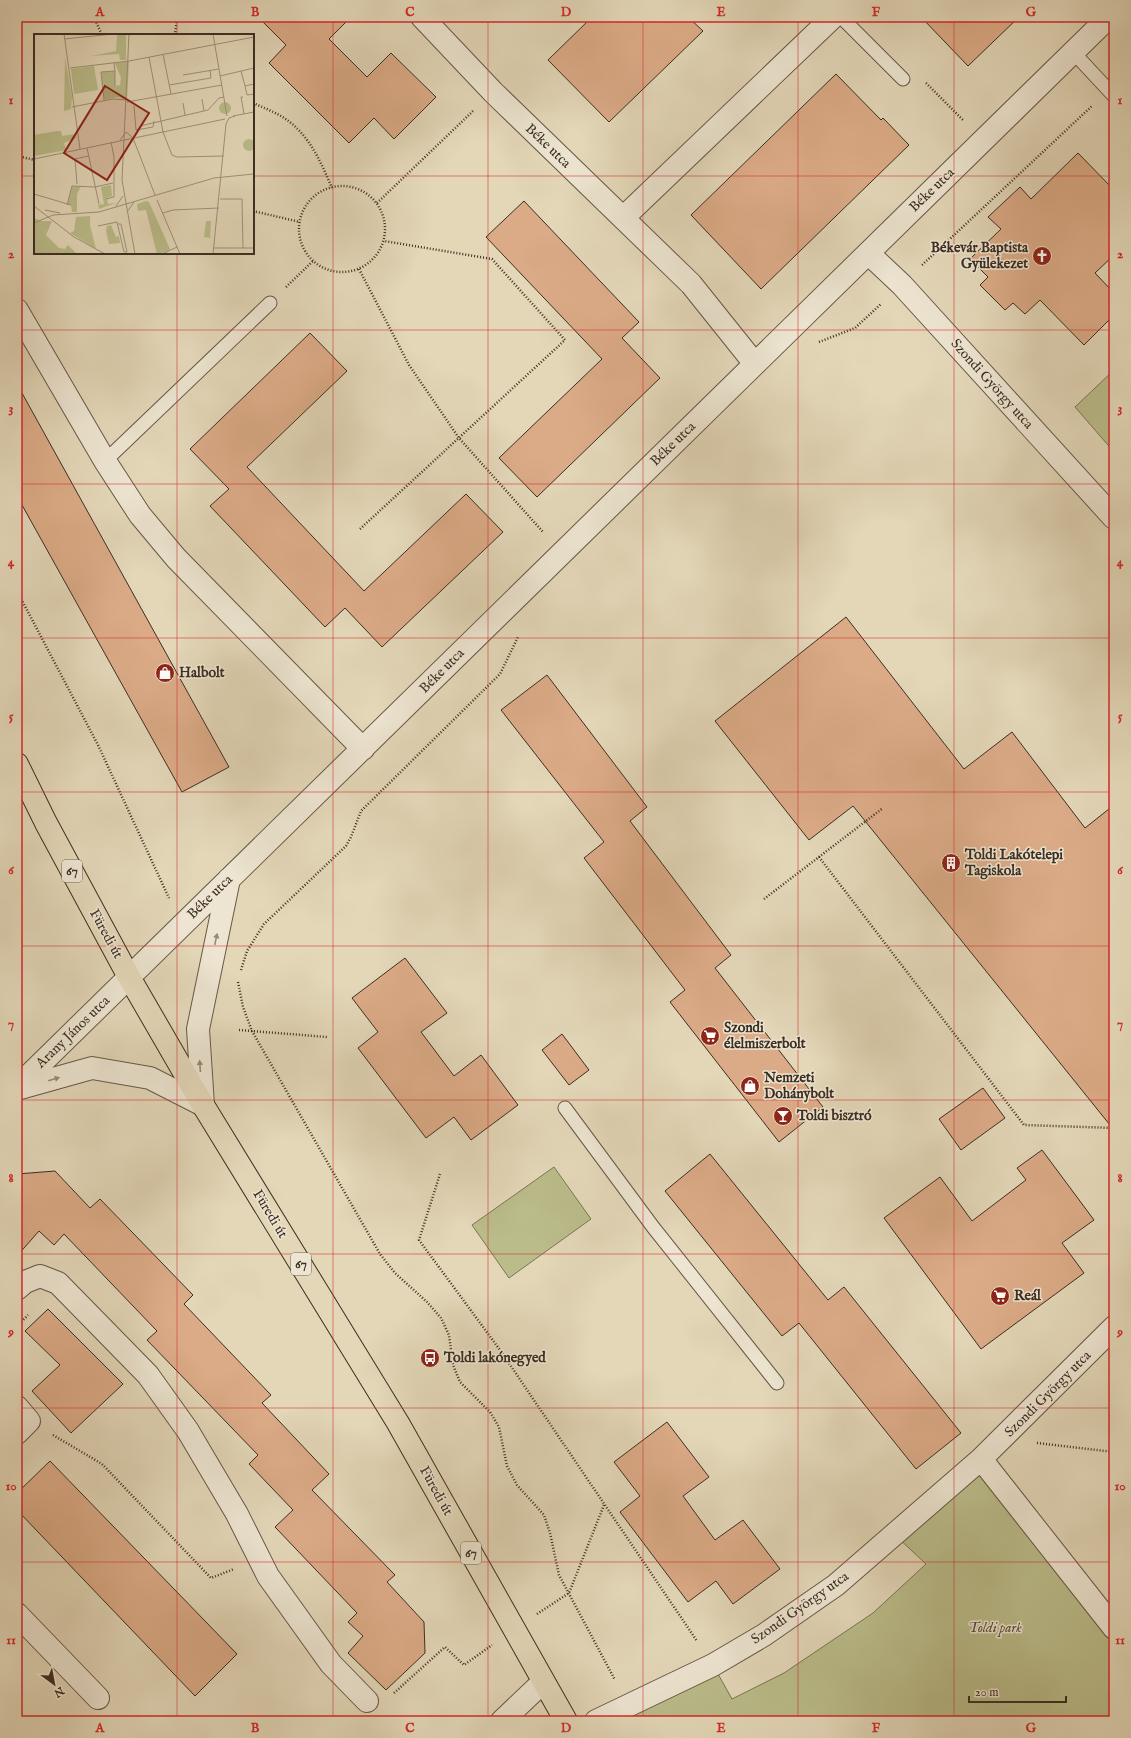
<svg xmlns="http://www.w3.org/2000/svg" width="1131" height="1738" viewBox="0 0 1131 1738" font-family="'IM FELL English',serif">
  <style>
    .green { fill: #babc8a; stroke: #7b7556 }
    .building { fill: #dbab87; stroke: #3c2e23 }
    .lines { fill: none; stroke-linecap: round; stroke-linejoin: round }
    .service-casing { stroke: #665848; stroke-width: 15 }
    .minor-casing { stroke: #665848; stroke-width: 24 }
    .primary-casing { stroke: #3c2e23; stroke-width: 24 }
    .path { stroke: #3c2e23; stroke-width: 2.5; stroke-dasharray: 1 2; stroke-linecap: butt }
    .service { stroke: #ede5d1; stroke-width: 13 }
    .minor { stroke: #ede5d1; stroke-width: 22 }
    .primary { stroke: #e3d7b8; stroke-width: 22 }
    .oneway { fill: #948a7a }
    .grid { fill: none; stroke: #d62828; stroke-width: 1; stroke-opacity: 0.55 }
    .labels { text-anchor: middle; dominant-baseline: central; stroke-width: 3; stroke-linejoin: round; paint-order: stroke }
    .shield { fill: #ede5d1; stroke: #716557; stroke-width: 1 }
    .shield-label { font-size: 13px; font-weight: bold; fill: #3c2e23 }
    .street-label { font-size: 14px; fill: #3c2e23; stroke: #ede5d1 }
    .poi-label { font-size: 14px; font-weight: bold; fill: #3c2e23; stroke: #ede5d1; text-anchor: start }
    .park-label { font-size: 14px; font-style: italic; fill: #554a38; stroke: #ede5d1 }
    .inset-road { fill: none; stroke: #a0937c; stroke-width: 1 }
    .view { fill: #8f2418; fill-opacity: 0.15; stroke: #8f2418; stroke-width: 2 }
    .inset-edge { fill: none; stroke: #3c2e23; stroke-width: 2 }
    .neatline { fill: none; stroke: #d62828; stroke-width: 1.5 }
    .grid-label { font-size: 13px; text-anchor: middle; font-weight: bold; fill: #d62828 }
  </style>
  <rect width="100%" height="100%" fill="#e3d7b8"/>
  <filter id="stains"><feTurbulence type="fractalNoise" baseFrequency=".005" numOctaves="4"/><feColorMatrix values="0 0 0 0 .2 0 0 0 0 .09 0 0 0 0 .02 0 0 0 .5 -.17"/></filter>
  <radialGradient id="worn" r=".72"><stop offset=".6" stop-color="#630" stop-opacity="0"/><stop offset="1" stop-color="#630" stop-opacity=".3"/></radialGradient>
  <!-- green -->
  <path class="green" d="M 1114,370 L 1114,452 L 1075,407 Z
    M 554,1167 L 591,1219 L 509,1278 L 472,1225 Z
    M 981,1459 L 1114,1628 L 1114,1721 L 596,1721 L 713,1665 L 732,1699 L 784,1673 L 873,1613 L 926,1564 L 895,1535 Z"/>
  <!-- building -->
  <path class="building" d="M 258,17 L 351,17 L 329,39 L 367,77 L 391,53 L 436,97 L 394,139 L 374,118 L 349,143 L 269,63 L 286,45 Z
    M 592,17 L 688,17 L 703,31 L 609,122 L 548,60 Z
    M 921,17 L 1019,17 L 968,66 Z
    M 836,74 L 881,120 L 883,118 L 909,145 L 761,289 L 691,215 Z
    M 1078,153 L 1114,190 L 1114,255 L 1095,273 L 1114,293 L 1114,315 L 1084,345 L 1040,300 L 1025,314 L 1013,303 L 1005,310 L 980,285 L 988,277 L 970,259 L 1001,229 L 988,217 L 1020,187 L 1031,199 Z
    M 524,201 L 639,322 L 622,338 L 660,378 L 537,497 L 499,458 L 602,359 L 486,237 Z
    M 310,333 L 347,371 L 247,467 L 364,591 L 466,494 L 503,532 L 382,647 L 345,608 L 325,627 L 210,506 L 229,489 L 190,449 Z
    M 17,384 L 229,767 L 182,792 L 17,496 Z
    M 846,617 L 964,769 L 1012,732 L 1085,828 L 1114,805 L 1114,1130 L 853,806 L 809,840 L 715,721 Z
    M 547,675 L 647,807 L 630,821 L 731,955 L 715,968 L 823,1107 L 779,1142 L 670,1002 L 685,990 L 584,858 L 604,842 L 501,710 Z
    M 405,958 L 447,1013 L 421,1032 L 454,1076 L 481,1055 L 518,1105 L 471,1140 L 454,1117 L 426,1138 L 358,1048 L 378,1032 L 352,998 Z
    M 562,1034 L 589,1070 L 569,1085 L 542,1050 Z
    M 983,1088 L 1005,1118 L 961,1150 L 939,1119 Z
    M 1042,1150 L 1094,1220 L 1062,1243 L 1084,1273 L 981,1349 L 884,1218 L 940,1177 L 972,1221 L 1026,1180 L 1017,1168 Z
    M 710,1154 L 828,1300 L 844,1287 L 961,1433 L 916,1469 L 799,1323 L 782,1336 L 665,1191 Z
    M 55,1171 L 90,1208 L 100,1199 L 193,1295 L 184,1304 L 271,1395 L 262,1403 L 329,1474 L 312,1490 L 395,1575 L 387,1582 L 424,1622 L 425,1653 L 386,1690 L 348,1653 L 363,1636 L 348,1622 L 357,1613 L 275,1527 L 293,1510 L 249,1464 L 258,1455 L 147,1340 L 157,1331 L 64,1234 L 54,1245 L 39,1231 L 17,1256 L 17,1174 Z
    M 48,1309 L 123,1384 L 71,1433 L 32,1391 L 60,1365 L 25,1331 Z
    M 667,1422 L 709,1477 L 683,1496 L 715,1540 L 743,1520 L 780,1569 L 733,1604 L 716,1581 L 688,1602 L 620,1512 L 640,1496 L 614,1462 Z
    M 50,1461 L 237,1654 L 195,1696 L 17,1510 L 17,1493 Z"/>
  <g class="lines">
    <defs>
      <path id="service" d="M 841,17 L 903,79
        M 1073,52 L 1114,96
        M 105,461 L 270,303
        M 565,1108 L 653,1227 L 777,1383"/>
      <path id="minor" d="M 422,17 L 493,92 L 691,284 L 755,364
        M 623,218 L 833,17
        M 868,253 L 902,285 L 1114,518
        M 17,310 L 105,461 L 140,515 L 176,558 L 363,749
        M 17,1087 L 1109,17
        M 17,1089 L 92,1068 L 150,1078 L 203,1105
        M 203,1105 L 198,1029 L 229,879
        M 17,1289 L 25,1282 L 40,1276 L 58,1283 L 148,1375 L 188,1431 L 237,1514 L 268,1576 L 331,1664 L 367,1701
        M 17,1407 L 29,1421 L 17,1433
        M 981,1459 L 1114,1628
        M 17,1614 L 98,1698
        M 502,1721 L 543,1682
        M 596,1721 L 713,1665 L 764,1635 L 836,1585 L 981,1459 L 1114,1327"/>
      <path id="primary" d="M 17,764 L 46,823 L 129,977 L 203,1105 L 398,1423 L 566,1721"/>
    </defs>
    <!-- service casing -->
    <use href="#service" class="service-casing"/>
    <!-- minor casing -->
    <use href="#minor" class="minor-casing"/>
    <!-- primary casing -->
    <use href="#primary" class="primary-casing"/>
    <!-- path -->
    <path class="path" d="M 94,17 L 102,35
      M 175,35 L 177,17
      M 926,83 L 963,120
      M 253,103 C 262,107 272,111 281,116 C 308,132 320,160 332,188
      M 17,156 L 35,160
      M299 229a43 43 0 1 1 86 0a43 43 0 1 1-86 0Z
      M 377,203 L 473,111
      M 253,211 L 300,222
      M 922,265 L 1092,106
      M 359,269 L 409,365 L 459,438 L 543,532
      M 286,287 L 313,261
      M 819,342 L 855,328 L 881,304
      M 360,529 L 565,340 L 492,259 L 384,241
      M 17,591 L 98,745 L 169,898
      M 819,857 L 1024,1125 L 1114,1128
      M 764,899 L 883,808
      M 241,970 L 247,951 L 264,924 L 346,846 L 351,837 L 361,811 L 500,674 L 518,637
      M 238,982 L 243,1007 L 252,1031 L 380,1254 L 395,1273 L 427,1302 L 441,1318 L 449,1335 L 453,1365 L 460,1382 L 490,1412 L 499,1427 L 507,1466 L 517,1485 L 544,1515 L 550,1533 L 559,1575 L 615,1680
      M 239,1030 L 327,1037
      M 440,1174 L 419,1240 L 500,1350 L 697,1641
      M 17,1326 L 28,1315
      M 53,1435 L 102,1464 L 211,1578 L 234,1569
      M 1037,1443 L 1114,1452
      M 537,1614 L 569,1593 L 604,1505
      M 394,1693 L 445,1647 L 464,1665 L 492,1645"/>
    <!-- service -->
    <use href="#service" class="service"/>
    <!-- minor -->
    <use href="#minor" class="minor"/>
    <!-- primary -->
    <use href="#primary" class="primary"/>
  </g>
  <!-- one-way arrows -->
  <defs><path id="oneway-solid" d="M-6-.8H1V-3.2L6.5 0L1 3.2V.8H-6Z"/></defs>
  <g class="oneway">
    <use href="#oneway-solid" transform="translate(216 939) rotate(-78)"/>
    <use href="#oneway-solid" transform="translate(200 1066) rotate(-94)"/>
    <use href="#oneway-solid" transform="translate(54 1079) rotate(-16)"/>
  </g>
  <!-- grid -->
  <path class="grid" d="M 177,17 L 177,35M 333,17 L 333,1721M 488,17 L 488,1721M 643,17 L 643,1721M 798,17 L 798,1721M 954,17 L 954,1721M 17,176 L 35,176M 253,176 L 1114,176M 177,253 L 177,1721M 17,330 L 1114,330M 17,484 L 1114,484M 17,638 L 1114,638M 17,792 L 1114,792M 17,946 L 1114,946M 17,1100 L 1114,1100M 17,1254 L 1114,1254M 17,1408 L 1114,1408M 17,1562 L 1114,1562"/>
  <!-- icons -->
  <defs>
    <symbol id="church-disc" viewBox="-11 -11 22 22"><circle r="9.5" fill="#8f2418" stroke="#ede5d1"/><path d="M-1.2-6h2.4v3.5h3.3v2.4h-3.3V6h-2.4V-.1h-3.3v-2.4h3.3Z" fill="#fff"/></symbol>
    <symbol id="shop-disc" viewBox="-11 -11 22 22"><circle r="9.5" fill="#8f2418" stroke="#ede5d1"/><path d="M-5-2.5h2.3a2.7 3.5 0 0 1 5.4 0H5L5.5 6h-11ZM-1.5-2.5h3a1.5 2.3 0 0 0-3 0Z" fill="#fff"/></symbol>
    <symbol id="building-disc" viewBox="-11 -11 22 22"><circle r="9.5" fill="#8f2418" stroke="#ede5d1"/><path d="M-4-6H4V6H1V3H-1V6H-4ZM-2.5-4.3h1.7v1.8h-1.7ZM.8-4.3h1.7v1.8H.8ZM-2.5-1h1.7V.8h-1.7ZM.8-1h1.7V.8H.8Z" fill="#fff"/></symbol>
    <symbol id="supermarket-disc" viewBox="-11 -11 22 22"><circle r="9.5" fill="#8f2418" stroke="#ede5d1"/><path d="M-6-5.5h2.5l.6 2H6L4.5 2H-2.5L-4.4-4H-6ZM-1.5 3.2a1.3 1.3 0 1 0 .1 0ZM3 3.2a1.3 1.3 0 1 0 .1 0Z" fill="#fff"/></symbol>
    <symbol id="bar-disc" viewBox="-11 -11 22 22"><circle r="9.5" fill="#8f2418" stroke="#ede5d1"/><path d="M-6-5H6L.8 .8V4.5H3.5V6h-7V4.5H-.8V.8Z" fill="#fff"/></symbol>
    <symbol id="bus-disc" viewBox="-11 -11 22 22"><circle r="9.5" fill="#8f2418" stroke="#ede5d1"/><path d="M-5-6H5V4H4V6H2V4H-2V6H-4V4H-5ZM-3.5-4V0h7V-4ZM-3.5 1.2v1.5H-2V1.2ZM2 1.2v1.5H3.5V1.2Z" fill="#fff"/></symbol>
  </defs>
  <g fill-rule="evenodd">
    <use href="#church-disc" x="1031" y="245" width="22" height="22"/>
    <use href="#shop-disc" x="154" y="662" width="22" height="22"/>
    <use href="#building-disc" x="940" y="852" width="22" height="22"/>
    <use href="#supermarket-disc" x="699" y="1025" width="22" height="22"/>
    <use href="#shop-disc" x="739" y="1075" width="22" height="22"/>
    <use href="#bar-disc" x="772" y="1105" width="22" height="22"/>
    <use href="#supermarket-disc" x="989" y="1285" width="22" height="22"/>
    <use href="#bus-disc" x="419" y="1347" width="22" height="22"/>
  </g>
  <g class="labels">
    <!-- shield labels -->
    <g class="shield">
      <rect x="62" y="860" width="20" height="22" rx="3"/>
      <rect x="291" y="1253" width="20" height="22" rx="3"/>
      <rect x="461" y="1542" width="20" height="22" rx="3"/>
    </g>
    <g class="shield-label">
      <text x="72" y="871">67</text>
      <text x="301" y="1264">67</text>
      <text x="471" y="1553">67</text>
    </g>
    <!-- street labels -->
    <g class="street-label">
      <text transform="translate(548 146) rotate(44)">Béke utca</text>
      <text transform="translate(932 190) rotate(-44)">Béke utca</text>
      <text transform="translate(992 384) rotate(48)">Szondi György utca</text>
      <text transform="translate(673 444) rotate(-44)">Béke utca</text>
      <text transform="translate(442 671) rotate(-45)">Béke utca</text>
      <text transform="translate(210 897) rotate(-44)">Béke utca</text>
      <text transform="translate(106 934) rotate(61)">Füredi út</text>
      <text transform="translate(73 1032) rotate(-44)">Arany János utca</text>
      <text transform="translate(270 1214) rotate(59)">Füredi út</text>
      <text transform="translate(1048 1394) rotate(-45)">Szondi György utca</text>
      <text transform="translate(436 1491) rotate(61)">Füredi út</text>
      <text transform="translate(800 1608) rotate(-35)">Szondi György utca</text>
    </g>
    <!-- poi labels -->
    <g class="poi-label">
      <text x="1028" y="248" text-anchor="end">Békevár Baptista<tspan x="1028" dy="16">Gyülekezet</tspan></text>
      <text x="179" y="673">Halbolt</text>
      <text x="965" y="855">Toldi Lakótelepi<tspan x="965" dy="16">Tagiskola</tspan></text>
      <text x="724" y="1028">Szondi<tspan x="724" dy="16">élelmiszerbolt</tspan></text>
      <text x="764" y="1078">Nemzeti<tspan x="764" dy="16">Dohánybolt</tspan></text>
      <text x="797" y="1116">Toldi bisztró</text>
      <text x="1014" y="1296">Reál</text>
      <text x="444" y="1358">Toldi lakónegyed</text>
    </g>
    <!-- park labels -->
    <g class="park-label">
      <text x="995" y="1628">Toldi park</text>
    </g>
  </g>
  <!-- overview -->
  <g transform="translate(34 34)">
    <rect width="220" height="220" fill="#e3d7b8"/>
    <path d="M 92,0 L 92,26 L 86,26 L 85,20 L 57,22 L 82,17 L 83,1 ZM 31,24 L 38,62 L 37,75 L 30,77 ZM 95,27 L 93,66 L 83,63 L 70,66 L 67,38 L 81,37 L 81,52 L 86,51 L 87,44 L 81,29 ZM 60,32 L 64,56 L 40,60 L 37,35 ZM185 74a6 6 0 1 1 12 0a6 6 0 1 1-12 0ZM 23,97 L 27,97 L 28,102 L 41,100 L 42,104 L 30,109 L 32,116 L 0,122 L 0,101 ZM209 111a6 6 0 1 1 12 0a6 6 0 1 1-12 0ZM 77,151 L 78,162 L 73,164 L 74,170 L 82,169 L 65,175 L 64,171 L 70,170 L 67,153 ZM 47,152 L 43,160 L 43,178 L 38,178 L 37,171 L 34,170 L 38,153 ZM 112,167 L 115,168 L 136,215 L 134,217 L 123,220 L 112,176 L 104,177 L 103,170 ZM 56,182 L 56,191 L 62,215 L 36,199 L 40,197 L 42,183 ZM 0,184 L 8,187 L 18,187 L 12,201 L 25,214 L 31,215 L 34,211 L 43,220 L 0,220 ZM 172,187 L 177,187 L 176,204 L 170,203 ZM 77,191 L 82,203 L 85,202 L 86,209 L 75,210 L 72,197 L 73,192 Z" fill="#babc8a"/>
    <path class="inset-road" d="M 30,0 L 46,115M 95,0 L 88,146 L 101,220M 179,0 L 193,82M 30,5 L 79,0M 129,20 L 137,60M 115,23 L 129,98 L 138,121 L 143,123 L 190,122M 36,34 L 95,27 L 220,3M 81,37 L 81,52M 207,37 L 211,52 L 220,50M 149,41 L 185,35M 186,42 L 220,34M 135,51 L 177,44 L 176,36M 211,52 L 213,61 L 220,60M 209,63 L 207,63 L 210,80M 168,65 L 170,77M 70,66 L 67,38 L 81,37 L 80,29M 93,68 L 188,51M 149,69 L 151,81M 100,72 L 102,96 L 119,93 L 120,87M 38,73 L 79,65 L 92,66M 199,82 L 220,78M 106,92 L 174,76 L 185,64 L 190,63M 99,104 L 121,161M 86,106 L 92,98 L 98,103M 53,114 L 65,170M 0,125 L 191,85M 43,150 L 41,125 L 54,122M 0,160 L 37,171M 72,165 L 80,163 L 80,123 L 77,108M 186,165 L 208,165 L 209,214M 123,166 L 146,220M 33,171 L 38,152 L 61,153 L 79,149M 0,172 L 40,203 L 71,220M 82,172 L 89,162M 11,176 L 26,179M 93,178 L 100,168M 129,179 L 139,176 L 185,174M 0,189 L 19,181 L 65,178 L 180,144 L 220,140M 64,192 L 83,188 L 90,218 L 93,218 L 87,190 L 83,190M 180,214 L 220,214M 128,220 L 143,213M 179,220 L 192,90 L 195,84 L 201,82"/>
    <path class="view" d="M 71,52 L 115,79 L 73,146 L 30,119 Z"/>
    <rect width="220" height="220" class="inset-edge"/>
  </g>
  <!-- margin -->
  <rect width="1131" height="1738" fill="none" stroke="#e3d7b8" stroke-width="44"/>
  <!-- north arrow -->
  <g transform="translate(54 1684) rotate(148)" stroke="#ede5d1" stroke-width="3" paint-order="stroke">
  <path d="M0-3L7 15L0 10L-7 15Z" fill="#3c2e23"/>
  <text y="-6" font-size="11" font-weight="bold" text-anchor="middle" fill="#3c2e23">N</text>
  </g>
  <!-- scale -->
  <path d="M969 1696v6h97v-6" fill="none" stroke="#3c2e23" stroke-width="2"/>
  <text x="975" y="1696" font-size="12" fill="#3c2e23" stroke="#ede5d1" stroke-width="3" paint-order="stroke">20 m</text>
  <rect x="22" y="22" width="1087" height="1694" class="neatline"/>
  <g class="grid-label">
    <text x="100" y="16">A</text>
    <text x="255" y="16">B</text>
    <text x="410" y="16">C</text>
    <text x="566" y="16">D</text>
    <text x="721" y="16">E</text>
    <text x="876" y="16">F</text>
    <text x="1031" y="16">G</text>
    <text x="11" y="104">1</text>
    <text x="1120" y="104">1</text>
    <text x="11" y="258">2</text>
    <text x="1120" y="258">2</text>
    <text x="11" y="412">3</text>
    <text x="1120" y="412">3</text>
    <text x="11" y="566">4</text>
    <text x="1120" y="566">4</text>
    <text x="11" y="720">5</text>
    <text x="1120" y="720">5</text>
    <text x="11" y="874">6</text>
    <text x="1120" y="874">6</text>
    <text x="11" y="1028">7</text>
    <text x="1120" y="1028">7</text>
    <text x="11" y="1182">8</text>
    <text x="1120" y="1182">8</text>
    <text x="11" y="1336">9</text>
    <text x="1120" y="1336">9</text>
    <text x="11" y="1490">10</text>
    <text x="1120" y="1490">10</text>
    <text x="11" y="1644">11</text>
    <text x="1120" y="1644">11</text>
    <text x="100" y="1732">A</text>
    <text x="255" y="1732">B</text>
    <text x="410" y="1732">C</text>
    <text x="566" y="1732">D</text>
    <text x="721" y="1732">E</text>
    <text x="876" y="1732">F</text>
    <text x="1031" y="1732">G</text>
  </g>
  <rect width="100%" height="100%" filter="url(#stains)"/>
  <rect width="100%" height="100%" fill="url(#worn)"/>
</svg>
